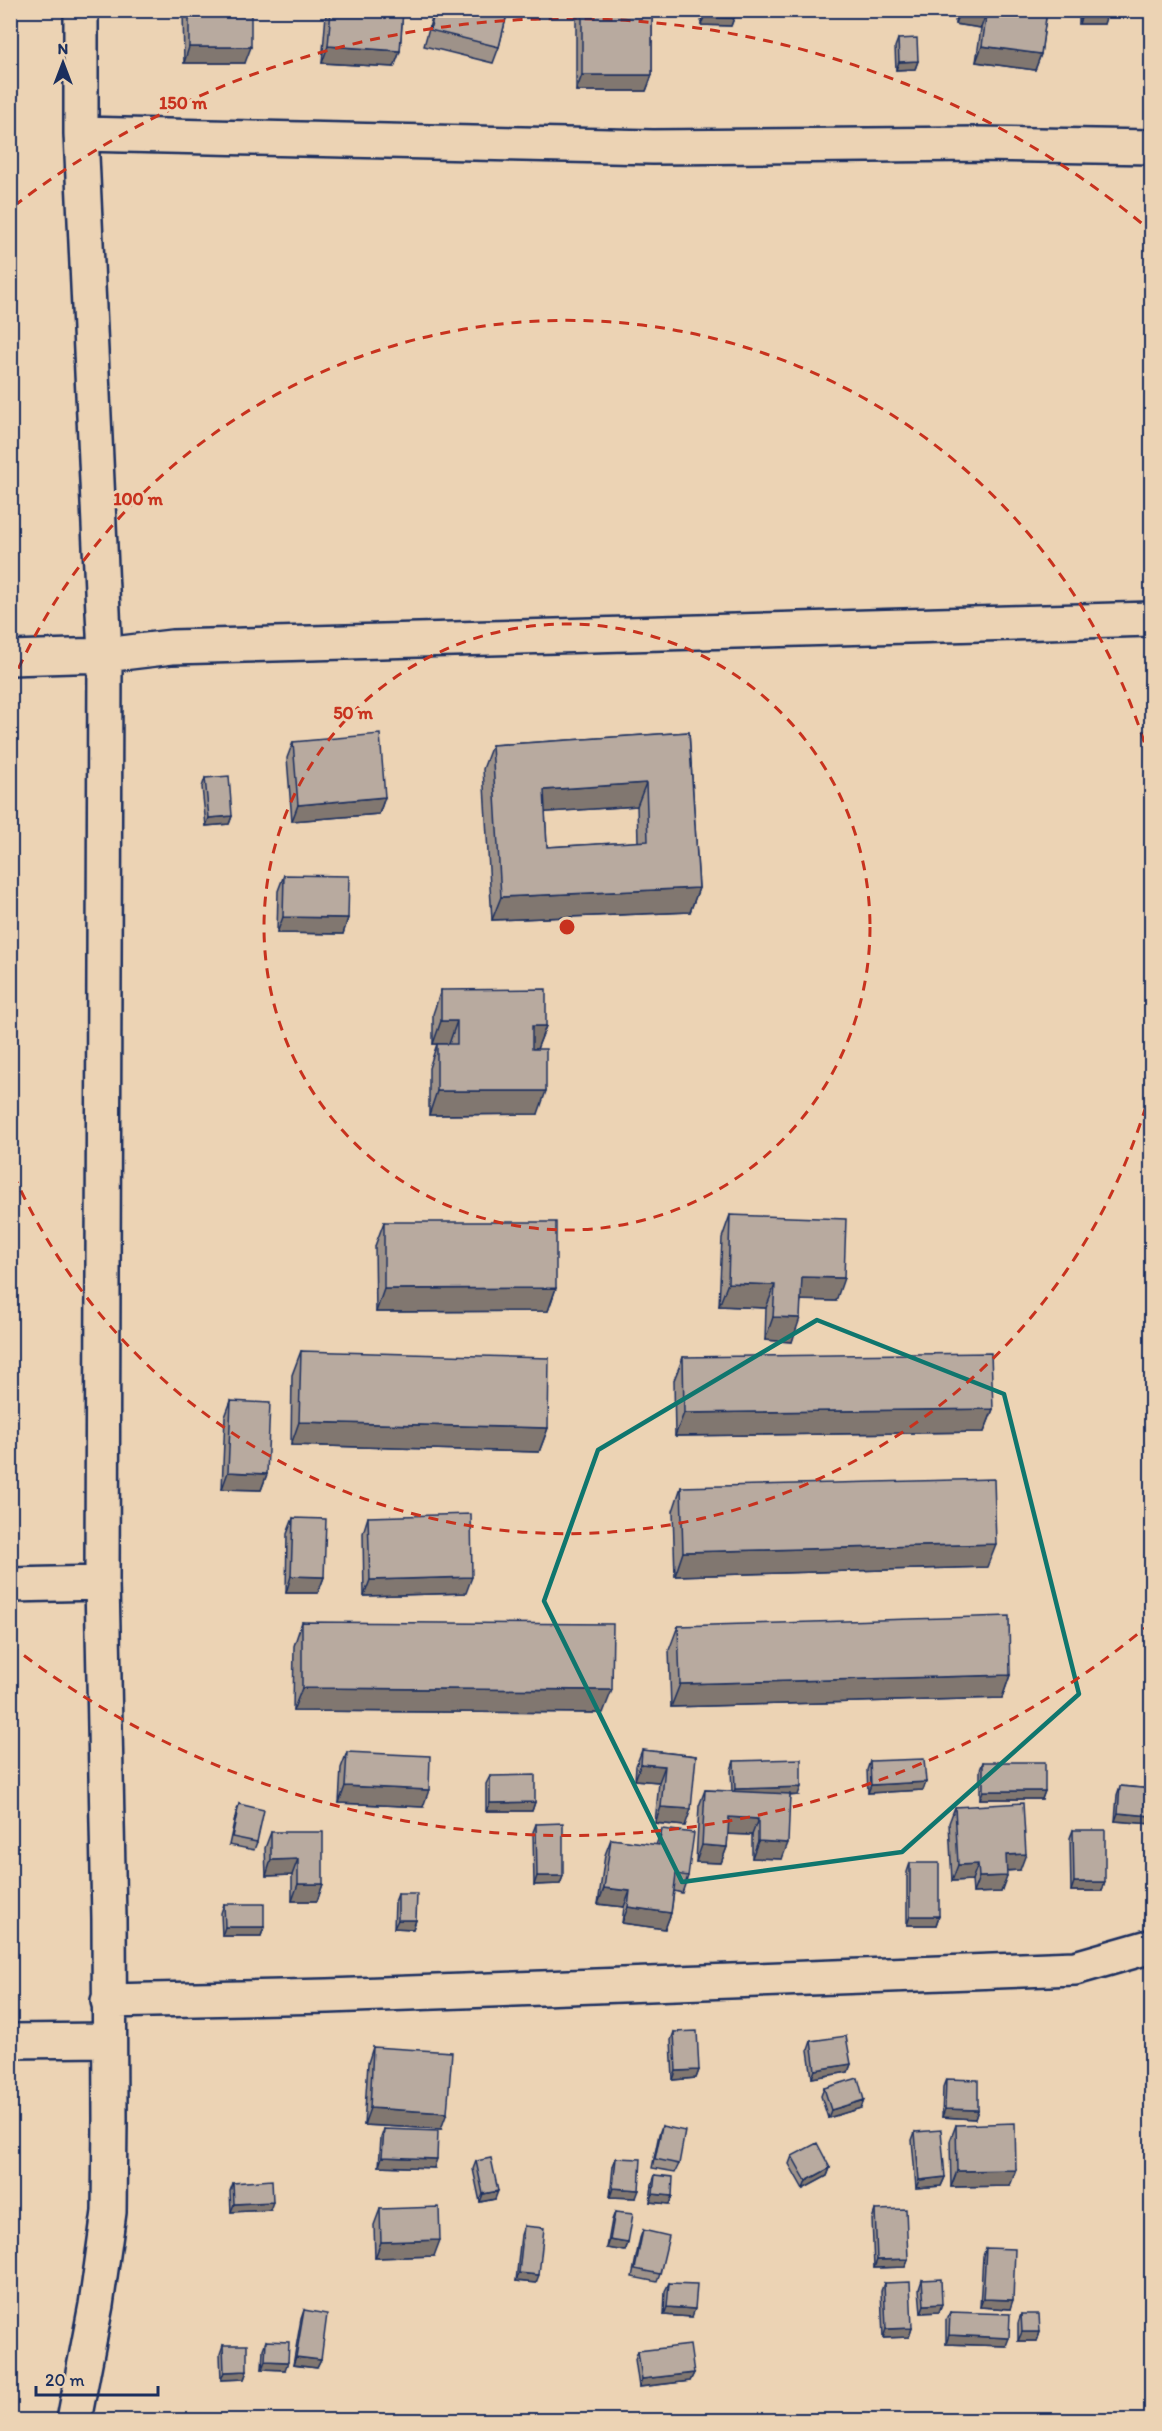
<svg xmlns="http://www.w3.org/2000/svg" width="1162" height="2431" viewBox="0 0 1162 2431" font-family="Itim,sans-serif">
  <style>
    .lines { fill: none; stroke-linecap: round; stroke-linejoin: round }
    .minor-casing { stroke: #1b2f5e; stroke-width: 38 }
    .minor { stroke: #ecd3b4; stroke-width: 33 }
    .wall { fill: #9e9289; stroke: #1b2f5e; stroke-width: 1.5; fill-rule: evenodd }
    .shaded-wall { fill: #81776f; stroke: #1b2f5e; stroke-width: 1.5 }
    .building { fill: #b8aa9f; stroke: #1b2f5e; stroke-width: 1.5; fill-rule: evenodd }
    .marked { fill: none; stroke: #0f766e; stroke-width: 4.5; stroke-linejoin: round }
    .ring { fill: none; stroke: #c8321e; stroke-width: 3; stroke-dasharray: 10 8 }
    .centre { fill: #c8321e; stroke: #ecd3b4; stroke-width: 3 }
    .ring-label { font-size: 18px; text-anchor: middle; font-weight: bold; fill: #c8321e; stroke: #ecd3b4; stroke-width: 6; stroke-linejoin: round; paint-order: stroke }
  </style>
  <rect width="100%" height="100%" fill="#ecd3b4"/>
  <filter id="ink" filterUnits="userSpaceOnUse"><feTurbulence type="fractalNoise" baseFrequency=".0167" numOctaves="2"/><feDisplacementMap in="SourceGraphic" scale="12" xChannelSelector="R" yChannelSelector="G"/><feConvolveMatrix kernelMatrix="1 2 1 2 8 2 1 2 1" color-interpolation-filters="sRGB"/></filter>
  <g filter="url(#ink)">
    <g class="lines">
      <defs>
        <path id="minor" d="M 81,134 L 653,147 L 980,144 L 1152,147
          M 10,658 L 105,655 L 172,647 L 1152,619
          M 10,1585 L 102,1583
          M 108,2001 L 328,1996 L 1075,1968 L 1152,1946
          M 10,2041 L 108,2040
          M 74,2420 L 96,2305 L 109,2212 L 110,2119 L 109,1919 L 102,1583 L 105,655 L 81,134 L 81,10"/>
      </defs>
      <!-- minor casing -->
      <use href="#minor" class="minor-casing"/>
      <!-- minor -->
      <use href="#minor" class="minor"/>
    </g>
    <!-- wall -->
    <path class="wall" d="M 183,10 L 251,10 L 245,63 L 184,63 Z
      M 327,10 L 403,10 L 400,51 L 394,67 L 322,63 L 326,14 Z
      M 434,10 L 508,10 L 499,47 L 493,63 L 424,46 Z
      M 576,10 L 652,10 L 652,75 L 646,91 L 576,91 Z
      M 702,10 L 734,10 L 734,18 L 731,26 L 701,25 Z
      M 956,10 L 1047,10 L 1041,54 L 1035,70 L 976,62 L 981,28 L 955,24 Z
      M 1079,10 L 1107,10 L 1104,24 L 1079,24 Z
      M 898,39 L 918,61 L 915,69 L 896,70 L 895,47 Z
      M 689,732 L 699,888 L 690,912 L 492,920 L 483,769 L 492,745 ZM 637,806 L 638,842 L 547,847 L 545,812 Z
      M 293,742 L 385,797 L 379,814 L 292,821 L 287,758 Z
      M 205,778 L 232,816 L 229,824 L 206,826 L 202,787 Z
      M 284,875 L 348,918 L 343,934 L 277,933 L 278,891 Z
      M 441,990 L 546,1026 L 537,1049 L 538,1114 L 429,1115 L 429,1068 L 437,1044 L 440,1044 L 433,1044 L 433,1014 Z
      M 730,1215 L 836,1301 L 801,1300 L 792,1342 L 765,1340 L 766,1308 L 719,1306 L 722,1238 Z
      M 384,1222 L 556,1288 L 548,1311 L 376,1312 L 375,1246 Z
      M 301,1351 L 548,1428 L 539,1452 L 291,1445 L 292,1375 Z
      M 683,1357 L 993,1409 L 984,1432 L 675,1436 L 674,1380 Z
      M 231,1401 L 267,1474 L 261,1490 L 222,1489 L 225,1417 Z
      M 681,1487 L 987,1567 L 675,1576 L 673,1511 Z
      M 368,1517 L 466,1593 L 364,1596 L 363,1533 Z
      M 293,1518 L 324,1577 L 318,1593 L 286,1593 L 287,1534 Z
      M 302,1622 L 603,1713 L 293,1711 L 294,1646 Z
      M 678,1626 L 1010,1675 L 1002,1698 L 671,1707 L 669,1650 Z
      M 642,1750 L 696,1756 L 685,1826 L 655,1823 L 659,1782 L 635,1780 L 636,1766 Z
      M 347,1752 L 423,1807 L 339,1803 L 341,1768 Z
      M 734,1761 L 798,1795 L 790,1796 L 782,1859 L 752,1858 L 752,1835 L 728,1834 L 727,1847 L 721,1863 L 696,1862 L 699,1806 L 705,1790 L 732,1791 L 731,1770 Z
      M 870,1761 L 926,1782 L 923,1790 L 868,1793 L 867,1770 Z
      M 983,1762 L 1045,1791 L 1042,1799 L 980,1799 L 980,1770 Z
      M 490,1776 L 535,1802 L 532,1811 L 486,1811 L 486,1784 Z
      M 1120,1786 L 1152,1789 L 1152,1824 L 1115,1821 L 1117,1795 Z
      M 239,1804 L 257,1842 L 254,1850 L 229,1845 L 236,1813 Z
      M 955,1807 L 1020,1870 L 1007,1871 L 1001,1892 L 973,1893 L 972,1880 L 952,1881 L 949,1823 Z
      M 536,1824 L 563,1876 L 560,1884 L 534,1885 L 533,1832 Z
      M 662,1829 L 688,1876 L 682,1893 L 674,1891 L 671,1913 L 665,1929 L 622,1923 L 624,1907 L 598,1904 L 605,1855 L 611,1839 L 656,1845 Z
      M 1073,1830 L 1105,1882 L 1102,1891 L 1071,1891 L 1070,1838 Z
      M 271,1832 L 323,1884 L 317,1901 L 292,1901 L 292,1875 L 266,1876 L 265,1848 Z
      M 910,1863 L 939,1916 L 936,1925 L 907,1925 L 907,1872 Z
      M 398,1894 L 416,1920 L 413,1929 L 394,1928 L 395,1902 Z
      M 224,1904 L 264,1927 L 261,1936 L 222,1936 L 221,1913 Z
      M 674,2032 L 699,2070 L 696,2078 L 673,2080 L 671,2040 Z
      M 811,2041 L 851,2064 L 848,2072 L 812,2078 L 808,2050 Z
      M 373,2047 L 441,2129 L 364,2125 L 368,2063 Z
      M 946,2079 L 978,2110 L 975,2119 L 942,2117 L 943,2087 Z
      M 824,2088 L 864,2100 L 861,2108 L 828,2118 L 821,2096 Z
      M 956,2125 L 1010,2186 L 951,2187 L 950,2141 Z
      M 662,2126 L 679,2164 L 675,2172 L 652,2168 L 659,2134 Z
      M 384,2129 L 434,2168 L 379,2166 L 381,2138 Z
      M 915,2132 L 945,2177 L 941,2186 L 916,2188 L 912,2140 Z
      M 792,2156 L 830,2168 L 827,2176 L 803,2189 L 789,2164 Z
      M 616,2158 L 636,2198 L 610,2197 L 613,2166 Z
      M 476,2161 L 495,2199 L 480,2202 L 473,2169 Z
      M 655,2175 L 672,2196 L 669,2204 L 650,2202 L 652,2184 Z
      M 233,2183 L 270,2210 L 231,2212 L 230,2191 Z
      M 380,2209 L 434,2256 L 375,2258 L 374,2225 Z
      M 875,2210 L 908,2259 L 905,2267 L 874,2268 L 872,2219 Z
      M 615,2212 L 628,2243 L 625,2251 L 607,2248 L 612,2220 Z
      M 524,2226 L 536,2283 L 516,2281 L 521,2235 Z
      M 643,2230 L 660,2274 L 657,2282 L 632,2277 L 640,2238 Z
      M 986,2248 L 1010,2309 L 980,2307 L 983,2256 Z
      M 922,2280 L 939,2312 L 921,2313 L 919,2289 Z
      M 669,2283 L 692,2317 L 664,2315 L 665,2291 Z
      M 884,2283 L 912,2328 L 909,2337 L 883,2338 L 881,2291 Z
      M 304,2310 L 321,2360 L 317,2368 L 293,2365 L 301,2319 Z
      M 950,2312 L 1006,2346 L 946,2344 L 946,2320 Z
      M 1021,2314 L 1040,2332 L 1037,2341 L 1018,2341 L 1018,2323 Z
      M 266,2341 L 285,2370 L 262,2369 L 263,2349 Z
      M 223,2345 L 247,2371 L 244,2379 L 221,2380 L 220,2354 Z
      M 638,2351 L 694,2373 L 690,2381 L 639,2387 L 635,2359 Z"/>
    <!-- shaded-wall -->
    <path class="shaded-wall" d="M 840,10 L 895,10 L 839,11 Z
      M 960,10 L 987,11 L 981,28 L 955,24 Z
      M 1082,15 L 1107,15 L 1104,24 L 1079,24 Z
      M 704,17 L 734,18 L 731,26 L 701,25 Z
      M 328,46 L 400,51 L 394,67 L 322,63 Z
      M 982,46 L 1041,54 L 1035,70 L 976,62 Z
      M 189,47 L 251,47 L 245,63 L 184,63 Z
      M 918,61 L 915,69 L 896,70 L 899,62 Z
      M 582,75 L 652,75 L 646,91 L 576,91 Z
      M 646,783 L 637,806 L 535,813 L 544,790 Z
      M 385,797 L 379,814 L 292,821 L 298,805 Z
      M 232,816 L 229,824 L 206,826 L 209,818 Z
      M 699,888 L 690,912 L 492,920 L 501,897 Z
      M 283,917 L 348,918 L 343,934 L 277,933 Z
      M 441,1021 L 457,1021 L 449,1044 L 433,1044 Z
      M 532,1026 L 546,1026 L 537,1049 L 523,1049 Z
      M 437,1091 L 546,1091 L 538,1114 L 429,1115 Z
      M 802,1277 L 844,1278 L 836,1301 L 794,1300 Z
      M 728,1283 L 775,1285 L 766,1308 L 719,1306 Z
      M 556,1288 L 548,1311 L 376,1312 L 384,1289 Z
      M 773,1317 L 800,1318 L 792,1342 L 765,1340 Z
      M 993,1409 L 984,1432 L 675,1436 L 684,1413 Z
      M 299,1422 L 548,1428 L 539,1452 L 291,1445 Z
      M 228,1472 L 267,1474 L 261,1490 L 222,1489 Z
      M 996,1544 L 987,1567 L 675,1576 L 683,1552 Z
      M 291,1576 L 324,1577 L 318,1593 L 286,1593 Z
      M 472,1577 L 466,1593 L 364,1596 L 370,1580 Z
      M 1010,1675 L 1002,1698 L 671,1707 L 680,1684 Z
      M 302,1688 L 612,1690 L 603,1713 L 293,1711 Z
      M 641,1764 L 665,1766 L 659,1782 L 635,1780 Z
      M 926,1782 L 923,1790 L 868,1793 L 871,1785 Z
      M 345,1786 L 429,1790 L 423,1807 L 339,1803 Z
      M 801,1787 L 798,1795 L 732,1797 L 735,1789 Z
      M 983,1791 L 1045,1791 L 1042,1799 L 980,1799 Z
      M 535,1802 L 532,1811 L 486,1811 L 490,1803 Z
      M 661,1807 L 691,1809 L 685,1826 L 655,1823 Z
      M 1118,1813 L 1152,1816 L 1152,1824 L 1115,1821 Z
      M 729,1817 L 758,1819 L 752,1835 L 723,1834 Z
      M 758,1841 L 788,1843 L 782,1859 L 752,1858 Z
      M 702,1845 L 727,1847 L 721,1863 L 696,1862 Z
      M 1026,1854 L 1020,1870 L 1000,1871 L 1006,1855 Z
      M 298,1859 L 292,1875 L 266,1876 L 271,1860 Z
      M 978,1864 L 972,1880 L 952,1881 L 958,1865 Z
      M 537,1876 L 563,1876 L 560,1884 L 534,1885 Z
      M 1007,1876 L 1001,1892 L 973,1893 L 979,1877 Z
      M 1074,1882 L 1105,1882 L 1102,1891 L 1071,1891 Z
      M 298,1884 L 323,1884 L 317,1901 L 292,1901 Z
      M 604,1888 L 630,1891 L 624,1907 L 598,1904 Z
      M 628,1907 L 671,1913 L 665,1929 L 622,1923 Z
      M 910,1916 L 939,1916 L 936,1925 L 907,1925 Z
      M 398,1920 L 416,1920 L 413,1929 L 394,1928 Z
      M 225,1927 L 264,1927 L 261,1936 L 222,1936 Z
      M 851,2064 L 848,2072 L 812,2078 L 815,2070 Z
      M 699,2070 L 696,2078 L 673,2080 L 676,2071 Z
      M 864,2100 L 861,2108 L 828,2118 L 831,2110 Z
      M 370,2108 L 447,2113 L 441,2129 L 364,2125 Z
      M 945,2109 L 978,2110 L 975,2119 L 942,2117 Z
      M 382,2157 L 437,2159 L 434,2168 L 379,2166 Z
      M 830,2168 L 827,2176 L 803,2189 L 806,2181 Z
      M 1016,2170 L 1010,2186 L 951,2187 L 957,2171 Z
      M 945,2177 L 941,2186 L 916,2188 L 919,2180 Z
      M 613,2188 L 639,2190 L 636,2198 L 610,2197 Z
      M 498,2191 L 495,2199 L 480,2202 L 483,2194 Z
      M 653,2194 L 672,2196 L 669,2204 L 650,2202 Z
      M 273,2202 L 270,2210 L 231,2212 L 234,2204 Z
      M 440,2240 L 434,2256 L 375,2258 L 381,2242 Z
      M 610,2240 L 628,2243 L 625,2251 L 607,2248 Z
      M 908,2259 L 905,2267 L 874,2268 L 877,2260 Z
      M 519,2273 L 539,2275 L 536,2283 L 516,2281 Z
      M 983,2299 L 1013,2300 L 1010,2309 L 980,2307 Z
      M 942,2304 L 939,2312 L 921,2313 L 924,2305 Z
      M 667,2307 L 695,2309 L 692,2317 L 664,2315 Z
      M 912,2328 L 909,2337 L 883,2338 L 886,2329 Z
      M 1022,2332 L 1040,2332 L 1037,2341 L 1018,2341 Z
      M 949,2335 L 1009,2338 L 1006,2346 L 946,2344 Z
      M 296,2357 L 321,2360 L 317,2368 L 293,2365 Z
      M 265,2361 L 288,2362 L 285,2370 L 262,2369 Z
      M 247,2371 L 244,2379 L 221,2380 L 224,2372 Z
      M 694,2373 L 690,2381 L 639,2387 L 642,2379 Z"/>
    <!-- building -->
    <path class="building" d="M 189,10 L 251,10 L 251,47 L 189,47 Z
      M 331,10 L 403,10 L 400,51 L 328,46 Z
      M 435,10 L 508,10 L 499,47 L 430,30 Z
      M 582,10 L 652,10 L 652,75 L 582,75 Z
      M 705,10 L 734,10 L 734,18 L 704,17 Z
      M 979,10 L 1047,10 L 1041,54 L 982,46 L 987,11 Z
      M 1082,10 L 1107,10 L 1107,15 L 1082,15 Z
      M 917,38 L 918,61 L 899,62 L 898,39 Z
      M 689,732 L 699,888 L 501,897 L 492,745 ZM 646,783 L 648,841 L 547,847 L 544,790 Z
      M 380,734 L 385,797 L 298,805 L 293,742 Z
      M 229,776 L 232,816 L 209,818 L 205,778 Z
      M 284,875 L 349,876 L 348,918 L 283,917 Z
      M 546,989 L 546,1026 L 532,1026 L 532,1049 L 546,1049 L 546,1091 L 437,1091 L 437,1044 L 457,1044 L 457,1021 L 441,1021 L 441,990 Z
      M 730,1215 L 846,1219 L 844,1278 L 802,1277 L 800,1318 L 773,1317 L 775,1285 L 728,1283 Z
      M 384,1222 L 556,1222 L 556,1288 L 384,1289 Z
      M 301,1351 L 549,1358 L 548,1428 L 299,1422 Z
      M 991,1353 L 993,1409 L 684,1413 L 683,1357 Z
      M 231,1401 L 270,1403 L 267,1474 L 228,1472 Z
      M 994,1479 L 996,1544 L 683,1552 L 681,1487 Z
      M 471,1514 L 472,1577 L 370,1580 L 368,1517 Z
      M 293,1518 L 326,1519 L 324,1577 L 291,1576 Z
      M 1009,1616 L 1010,1675 L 680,1684 L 678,1626 Z
      M 302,1622 L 613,1624 L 612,1690 L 302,1688 Z
      M 642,1750 L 696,1756 L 691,1809 L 661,1807 L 665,1766 L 641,1764 Z
      M 347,1752 L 430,1756 L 429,1790 L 345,1786 Z
      M 801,1759 L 801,1787 L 735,1789 L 734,1761 Z
      M 924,1759 L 926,1782 L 871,1785 L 870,1761 Z
      M 983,1762 L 1045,1762 L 1045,1791 L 983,1791 Z
      M 535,1775 L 535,1802 L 490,1803 L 490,1776 Z
      M 1120,1786 L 1152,1789 L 1152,1816 L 1118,1813 Z
      M 705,1790 L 790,1794 L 788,1843 L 758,1841 L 758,1819 L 729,1817 L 727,1847 L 702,1845 Z
      M 1023,1803 L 1026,1854 L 1006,1855 L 1007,1876 L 979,1877 L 978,1864 L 958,1865 L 955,1807 Z
      M 239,1804 L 264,1810 L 257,1842 L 232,1837 Z
      M 563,1823 L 563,1876 L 537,1876 L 536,1824 Z
      M 662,1829 L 694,1833 L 688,1876 L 676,1874 L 671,1913 L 628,1907 L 630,1891 L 604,1888 L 611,1839 L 659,1845 Z
      M 1073,1830 L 1105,1830 L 1105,1882 L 1074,1882 Z
      M 271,1832 L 323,1832 L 323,1884 L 298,1884 L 298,1859 L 271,1860 Z
      M 910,1863 L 939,1863 L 939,1916 L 910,1916 Z
      M 398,1894 L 417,1894 L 416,1920 L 398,1920 Z
      M 224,1904 L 264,1904 L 264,1927 L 225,1927 Z
      M 697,2031 L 699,2070 L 676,2071 L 674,2032 Z
      M 846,2036 L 851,2064 L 815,2070 L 811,2041 Z
      M 373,2047 L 452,2052 L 447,2113 L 370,2108 Z
      M 858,2078 L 864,2100 L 831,2110 L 824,2088 Z
      M 946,2079 L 978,2080 L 978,2110 L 945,2109 Z
      M 1015,2123 L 1016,2170 L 957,2171 L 956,2125 Z
      M 662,2126 L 685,2131 L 679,2164 L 655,2159 Z
      M 384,2129 L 438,2131 L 437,2159 L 382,2157 Z
      M 941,2130 L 945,2177 L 919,2180 L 915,2132 Z
      M 817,2143 L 830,2168 L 806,2181 L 792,2156 Z
      M 491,2158 L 498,2191 L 483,2194 L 476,2161 Z
      M 616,2158 L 641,2159 L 639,2190 L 613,2188 Z
      M 655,2175 L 673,2177 L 672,2196 L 653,2194 Z
      M 272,2180 L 273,2202 L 234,2204 L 233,2183 Z
      M 439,2207 L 440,2240 L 381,2242 L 380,2209 Z
      M 906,2209 L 908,2259 L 877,2260 L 875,2210 Z
      M 615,2212 L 633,2214 L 628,2243 L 610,2240 Z
      M 524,2226 L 544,2228 L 539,2275 L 519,2273 Z
      M 643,2230 L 669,2236 L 660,2274 L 635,2269 Z
      M 986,2248 L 1015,2249 L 1013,2300 L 983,2299 Z
      M 941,2279 L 942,2304 L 924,2305 L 922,2280 Z
      M 910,2282 L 912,2328 L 886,2329 L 884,2283 Z
      M 669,2283 L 697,2284 L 695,2309 L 667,2307 Z
      M 304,2310 L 327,2314 L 321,2360 L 296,2357 Z
      M 950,2312 L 1010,2314 L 1009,2338 L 949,2335 Z
      M 1021,2314 L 1039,2314 L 1040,2332 L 1022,2332 Z
      M 266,2341 L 289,2342 L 288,2362 L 265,2361 Z
      M 223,2345 L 247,2345 L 247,2371 L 224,2372 Z
      M 690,2345 L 694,2373 L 642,2379 L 638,2351 Z"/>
  </g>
  <!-- marked area -->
  <path class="marked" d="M 817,1320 L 1004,1394 L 1079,1694 L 902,1852 L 682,1882 L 544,1601 L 598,1450 Z"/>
  <!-- distance rings -->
  <g class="ring">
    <circle cx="567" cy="927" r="303"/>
    <path d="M1151 1089A606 606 0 0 1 11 1169M11 685A606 606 0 0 1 1151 765"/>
    <path d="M1151 1623A909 909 0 0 1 14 1648M14 206A909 909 0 0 1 1151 231"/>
  </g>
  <circle cx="567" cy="927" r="9" class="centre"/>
  <g class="ring-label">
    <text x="183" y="109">150 m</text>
    <text x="138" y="505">100 m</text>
    <text x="353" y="719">50 m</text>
  </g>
  <!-- margin -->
  <rect width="1162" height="2431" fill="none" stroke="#ecd3b4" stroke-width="36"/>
  <rect x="18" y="18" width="1126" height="2395" fill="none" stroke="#1b2f5e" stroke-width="2" filter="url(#ink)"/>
  <!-- north arrow -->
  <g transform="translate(63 63)" stroke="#ecd3b4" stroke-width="4.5" paint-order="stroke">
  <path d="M0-4.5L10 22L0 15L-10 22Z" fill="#1b2f5e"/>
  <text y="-9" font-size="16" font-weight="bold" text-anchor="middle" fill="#1b2f5e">N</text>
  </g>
  <!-- scale -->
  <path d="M36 2386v9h122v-9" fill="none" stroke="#1b2f5e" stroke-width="3"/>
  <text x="45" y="2386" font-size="18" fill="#1b2f5e" stroke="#ecd3b4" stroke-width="4.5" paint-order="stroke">20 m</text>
</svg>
